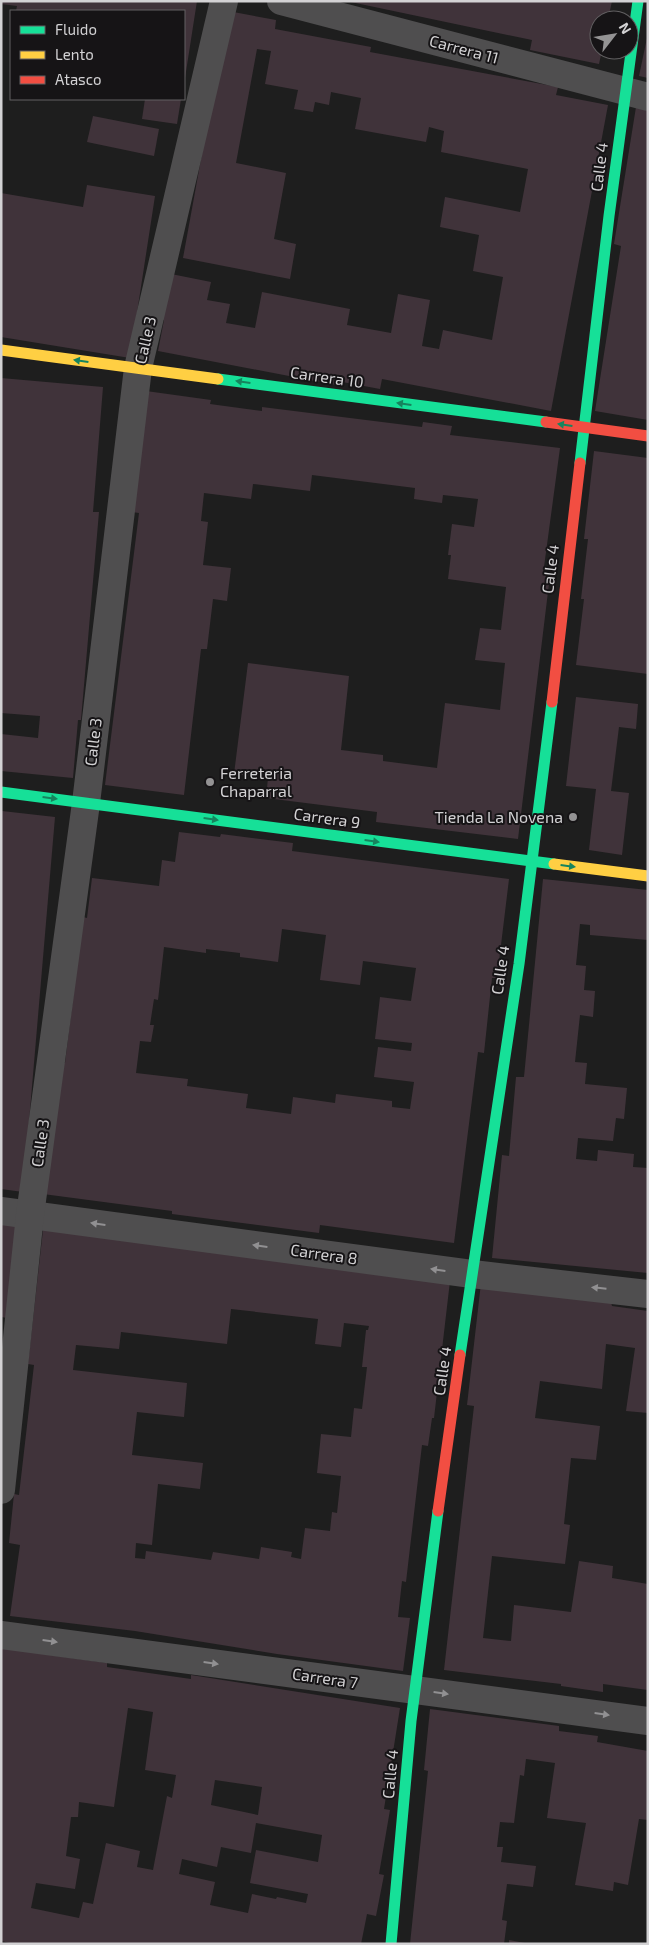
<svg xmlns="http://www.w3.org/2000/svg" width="649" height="1945" viewBox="0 0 649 1945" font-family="'Exo 2',sans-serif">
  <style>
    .building { fill: #40333a; fill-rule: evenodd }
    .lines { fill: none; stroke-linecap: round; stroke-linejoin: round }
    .street { stroke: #4f4e4f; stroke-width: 28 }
    .fast { stroke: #16e098; stroke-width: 11 }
    .slow { stroke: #ffcf43; stroke-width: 11 }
    .jam { stroke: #f24e42; stroke-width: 11 }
    .oneway { fill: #16845e }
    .oneway2 { fill: #919092 }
    .poi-dot { fill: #949394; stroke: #161416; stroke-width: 2 }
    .labels { text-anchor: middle; stroke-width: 4; stroke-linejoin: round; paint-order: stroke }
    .street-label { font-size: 16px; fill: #d3d2d4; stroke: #161416 }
    .poi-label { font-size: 16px; fill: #d3d2d4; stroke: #161416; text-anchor: start }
  </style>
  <rect width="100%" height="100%" fill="#1e1e1e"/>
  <g class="building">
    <path d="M1,1H197L185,78L184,11H16L17,6L1,4Z"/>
    <path d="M346,1H612L608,20H599V50H602L599,64L530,50L532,40Z"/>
    <path d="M228,11L276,20L275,29L371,47L370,52L558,87L556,95L608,105L551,411L382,379L380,389L337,381L336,385L158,351L164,320L157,319L166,273L211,282L207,300L230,304L226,323L255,328L262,292L350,309L347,325L391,333L398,294L430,300L422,346L439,349L443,330L492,340L503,277L473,271L479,235L440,227L445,197L520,212L528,169L441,152L444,131L429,127L426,142L355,129L361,98L331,92L329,105L315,102L313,112L294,109L298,90L265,84L271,51L257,49L236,163L286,173L274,239L296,244L290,279L183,258Z"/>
    <path d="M647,38H648V78L639,76Z"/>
    <path d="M145,99H181L177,124L142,119Z"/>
    <path d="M636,107L648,109V420L595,411L621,246L614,244Z"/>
    <path d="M93,116L159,129L154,156L87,142Z"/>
    <path d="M87,185L155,196L130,358L1,337V193L83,207Z"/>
    <path d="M1,378L103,387L93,512H99L81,720H78L73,778L1,771V734L38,738L40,716L1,713Z"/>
    <path d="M146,391L211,400L210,404L262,411V407L422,427L423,422L452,426L450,435L560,448L544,567H551L518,839L376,822L377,812L266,798L268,778L234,774L248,663L349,676L341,750L383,755V761L437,768L445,703L500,710L505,663L475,660L480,628L501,630L506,587L448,579L451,555H448L452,524L474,527L478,499L443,495L442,503L414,499L415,488L312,475L310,491L253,484L251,499L204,493L201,521L208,522L203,565L231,568L227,601L213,599L207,649H201L184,795L105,785L139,513L132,512Z"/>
    <path d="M594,451L648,458V674L576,665L584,599H581L588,539H584Z"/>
    <path d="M576,697L638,704L636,729L619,727L611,791L629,793L622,855L589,850L596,789L566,786Z"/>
    <path d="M2,811L55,817L23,1192L1,1189Z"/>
    <path d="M179,832L220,837L221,834L293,843L292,851L509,879L497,978H492L484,1053L478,1052L454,1243L320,1225L319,1233L172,1214V1211L43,1194L60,1063H65L83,917L87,918L92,878L159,886L162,860L175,862ZM282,929L326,935L320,980L360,985L363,961L416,968L411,1001L380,997L375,1039L412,1043L411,1051L378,1047L374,1077L414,1082L410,1109L392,1107V1101L336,1094L335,1103L293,1097L291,1114L246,1108L248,1094L187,1086L188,1079L136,1073L140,1041L151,1042L154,1025H150L154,999L158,1000L164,947L206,953V949L240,953V957L278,962Z"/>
    <path d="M543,879L648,890V940L590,935V925L580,924L576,965L586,966L584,990L595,991L593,1017L580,1015L575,1062L587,1063L585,1084L627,1088L624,1119L616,1118L613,1141L578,1138L576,1159L597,1161L598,1150L634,1154L633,1167L648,1168V1273L492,1258L502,1155L509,1156L516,1077H524Z"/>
    <path d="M1,1224L20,1226L8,1318L1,1317Z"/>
    <path d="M43,1230L450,1281L434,1418H432L428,1446L422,1445L406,1582L402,1581L398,1617L410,1618L403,1671L277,1654L135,1631L10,1616L20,1545L9,1543L14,1494L19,1495L34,1365L28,1364ZM231,1309L318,1319L315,1344L341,1347L344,1323L369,1326L368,1330H366L362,1367H367L362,1409L354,1408L351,1437L321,1434L317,1473L341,1476L337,1513L332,1512L330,1531L305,1528L301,1559L291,1557L292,1552L261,1547L259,1559L213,1552L211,1560L146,1551L145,1559L135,1558L136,1543L152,1545L158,1484L200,1489L203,1463L132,1455L137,1412L184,1417L187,1383L73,1370L76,1345L119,1349L121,1332L227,1344Z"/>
    <path d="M481,1283L611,1302L612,1306L648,1311V1413L626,1411L635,1348L606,1344L602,1389L540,1381L535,1418L600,1426L596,1460L571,1458L564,1524L570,1525L565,1564L492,1556L483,1638L511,1641L514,1605L571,1612L579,1561L613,1566L612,1578L648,1584V1690L603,1684V1692L561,1686V1684L444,1670L474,1406L467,1405Z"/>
    <path d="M1,1648L107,1663V1667L191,1679V1675L400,1708L384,1809L390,1810L379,1874L384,1875L376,1916L367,1914L361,1944H14L1,1941ZM128,1708L153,1712L145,1770L176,1775L172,1798L167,1796L153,1870L137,1867L140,1851L106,1843L93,1904L83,1902L79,1918L31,1908L36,1883L75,1889L80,1859L66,1856L71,1817H78L79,1802L114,1807ZM215,1780L262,1787L258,1815L211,1805ZM256,1823L322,1835L318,1862L256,1850L250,1883L308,1894L306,1903L277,1897L276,1899L252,1894L248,1913L210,1905L215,1882L179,1874L182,1859L217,1867L221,1847L251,1853Z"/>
    <path d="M430,1709L559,1726V1731L598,1736L597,1742L648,1751V1820L639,1819L628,1885L614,1882L613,1891L575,1885L586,1823L547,1818L555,1763L526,1759L524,1776L520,1775L514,1823L500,1822L497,1847H503L501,1862L536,1866L533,1887L507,1884L502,1920L507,1921L504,1944H410L428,1771L424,1770Z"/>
    <path d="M509,1940L525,1943V1944H509Z"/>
  </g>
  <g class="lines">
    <g class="street">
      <path d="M281,1L648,97"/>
      <path d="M1,1211L472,1274L648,1294"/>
      <path d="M1,1490L30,1215L86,803L138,368L224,1"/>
      <path d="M1,1635L648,1721"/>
    </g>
    <g class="fast">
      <path d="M218,379L546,422"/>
      <path d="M580,463L609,216L638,1"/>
      <path d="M1,792L554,864"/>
      <path d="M460,1355L519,964L552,702"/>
      <path d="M391,1944L411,1721L438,1511"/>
    </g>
    <g class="slow">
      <path d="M1,350L218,379"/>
      <path d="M554,864L648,876"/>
    </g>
    <g class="jam">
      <path d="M546,422L648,436"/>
      <path d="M552,702L580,463"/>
      <path d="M438,1511L460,1355"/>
    </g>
  </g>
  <defs><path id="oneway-solid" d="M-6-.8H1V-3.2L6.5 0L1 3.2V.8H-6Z" transform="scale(1.25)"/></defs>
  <g class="oneway">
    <use href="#oneway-solid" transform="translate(81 361) rotate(-172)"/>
    <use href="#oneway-solid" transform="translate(243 382) rotate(-172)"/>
    <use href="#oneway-solid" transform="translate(404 404) rotate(-172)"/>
    <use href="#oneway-solid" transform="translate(565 425) rotate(-172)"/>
    <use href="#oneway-solid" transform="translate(50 798) rotate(7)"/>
    <use href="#oneway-solid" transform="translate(211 819) rotate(8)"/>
    <use href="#oneway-solid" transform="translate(372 841) rotate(8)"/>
    <use href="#oneway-solid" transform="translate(568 866) rotate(7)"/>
  </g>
  <g class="oneway2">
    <use href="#oneway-solid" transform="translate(98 1224) rotate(-172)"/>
    <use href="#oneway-solid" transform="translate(260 1246) rotate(-172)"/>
    <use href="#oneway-solid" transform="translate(438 1270) rotate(-172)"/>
    <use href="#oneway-solid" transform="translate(599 1288) rotate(-174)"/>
    <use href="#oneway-solid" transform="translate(50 1641) rotate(8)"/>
    <use href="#oneway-solid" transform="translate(211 1663) rotate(8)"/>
    <use href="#oneway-solid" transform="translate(441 1693) rotate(8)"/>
    <use href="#oneway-solid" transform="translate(602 1714) rotate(8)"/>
  </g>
  <g class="poi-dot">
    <circle cx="210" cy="782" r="5"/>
    <circle cx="573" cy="817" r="5"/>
  </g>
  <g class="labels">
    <g class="street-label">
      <text transform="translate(464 49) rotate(15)" y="6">Carrera 11</text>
      <text transform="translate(599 167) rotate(-83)" y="6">Calle 4</text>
      <text transform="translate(145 340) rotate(-77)" y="6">Calle 3</text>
      <text transform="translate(327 377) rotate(8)" y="6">Carrera 10</text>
      <text transform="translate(550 569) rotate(-83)" y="6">Calle 4</text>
      <text transform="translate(93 742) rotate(-83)" y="6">Calle 3</text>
      <text transform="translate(327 818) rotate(8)" y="6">Carrera 9</text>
      <text transform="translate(500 970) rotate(-82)" y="6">Calle 4</text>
      <text transform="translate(40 1143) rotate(-82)" y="6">Calle 3</text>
      <text transform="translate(324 1254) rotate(8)" y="6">Carrera 8</text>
      <text transform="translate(442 1371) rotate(-82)" y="6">Calle 4</text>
      <text transform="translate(325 1678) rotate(8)" y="6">Carrera 7</text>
      <text transform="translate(390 1774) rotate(-85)" y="6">Calle 4</text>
    </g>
    <g class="poi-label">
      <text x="220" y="779">Ferreteria<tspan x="220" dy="18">Chaparral</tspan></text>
      <text x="563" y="823" text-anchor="end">Tienda La Novena</text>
    </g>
  </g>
  <rect width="649" height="1945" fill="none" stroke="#d3d2d4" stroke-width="5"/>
  <rect x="10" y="10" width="175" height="90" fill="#161416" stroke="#626062"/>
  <rect x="20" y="26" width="25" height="8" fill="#16e098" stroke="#626062"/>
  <text x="55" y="35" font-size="15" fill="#d3d2d4">Fluido</text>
  <rect x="20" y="51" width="25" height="8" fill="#ffcf43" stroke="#626062"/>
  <text x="55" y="60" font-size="15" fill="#d3d2d4">Lento</text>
  <rect x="20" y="76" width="25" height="8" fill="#f24e42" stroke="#626062"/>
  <text x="55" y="85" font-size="15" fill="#d3d2d4">Atasco</text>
  <g transform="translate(614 35) rotate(59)"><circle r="24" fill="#161416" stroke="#626062"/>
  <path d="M0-4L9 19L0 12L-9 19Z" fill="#949394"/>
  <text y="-8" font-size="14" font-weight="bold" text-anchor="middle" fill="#d3d2d4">N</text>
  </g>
</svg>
